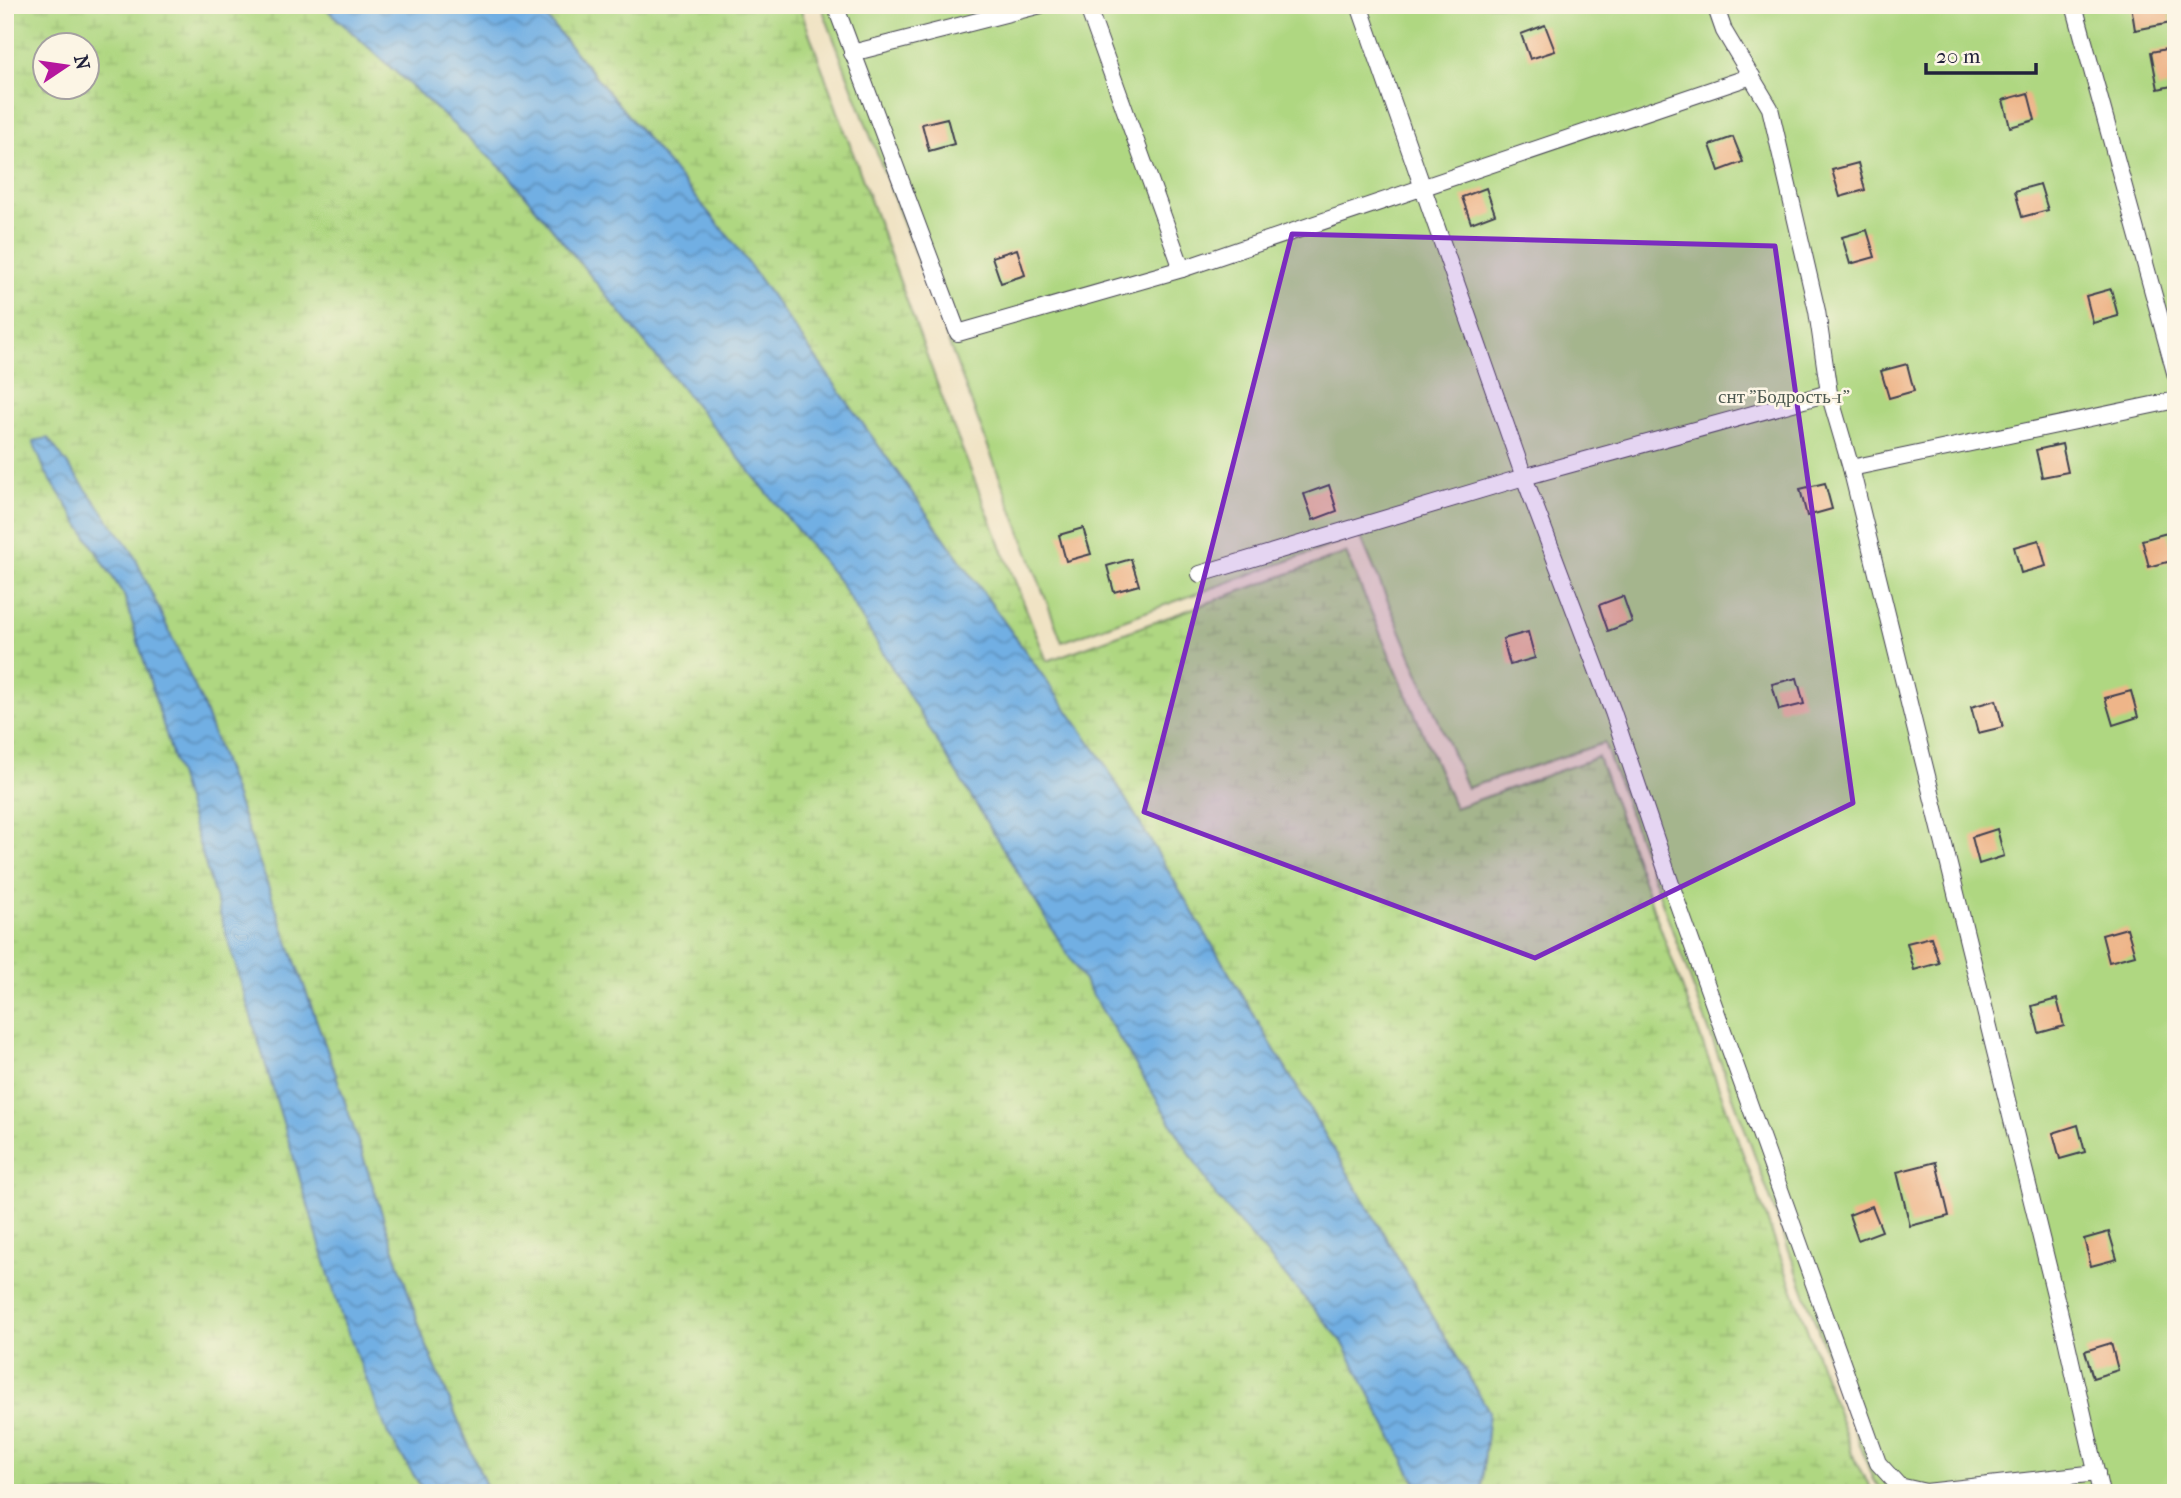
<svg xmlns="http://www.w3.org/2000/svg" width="2181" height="1498" viewBox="0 0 2181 1498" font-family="'IM FELL French Canon',serif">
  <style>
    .wetland { fill: url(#wetland-marsh); stroke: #687c5e; stroke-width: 2; fill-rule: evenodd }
    .green { fill: #afd781; stroke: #687c5e; stroke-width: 2 }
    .water { fill: url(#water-waves); stroke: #4a688f; stroke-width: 2 }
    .building { fill: #eeb589 }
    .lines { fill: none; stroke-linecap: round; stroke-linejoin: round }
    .service-casing { stroke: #413f50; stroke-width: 18 }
    .service { stroke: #fff; stroke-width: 16 }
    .marked { fill: #7b2cbf; fill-opacity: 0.2; stroke: #7b2cbf; stroke-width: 5; stroke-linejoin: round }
    .labels { text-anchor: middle; stroke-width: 5; stroke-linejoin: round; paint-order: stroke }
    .park-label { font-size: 19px; fill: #4c5850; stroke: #fcf5e5 }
  </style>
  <defs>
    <pattern id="wetland-marsh" width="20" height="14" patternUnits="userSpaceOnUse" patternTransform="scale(1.75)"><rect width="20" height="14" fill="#afd781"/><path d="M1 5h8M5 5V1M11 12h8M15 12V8" fill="none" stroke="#96b870"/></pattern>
    <pattern id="water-waves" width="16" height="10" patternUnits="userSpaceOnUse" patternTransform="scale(1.75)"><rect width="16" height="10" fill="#71afe3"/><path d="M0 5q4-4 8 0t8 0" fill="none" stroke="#5c8eb9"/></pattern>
  </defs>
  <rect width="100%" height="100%" fill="#fcf5e5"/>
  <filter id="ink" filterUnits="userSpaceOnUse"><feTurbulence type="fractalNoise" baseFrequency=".0143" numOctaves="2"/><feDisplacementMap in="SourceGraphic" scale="14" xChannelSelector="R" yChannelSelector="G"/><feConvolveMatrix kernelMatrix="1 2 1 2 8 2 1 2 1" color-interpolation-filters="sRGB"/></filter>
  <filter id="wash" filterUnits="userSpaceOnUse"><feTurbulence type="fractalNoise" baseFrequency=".00686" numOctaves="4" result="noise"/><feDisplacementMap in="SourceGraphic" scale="28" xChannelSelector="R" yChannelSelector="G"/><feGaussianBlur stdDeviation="1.57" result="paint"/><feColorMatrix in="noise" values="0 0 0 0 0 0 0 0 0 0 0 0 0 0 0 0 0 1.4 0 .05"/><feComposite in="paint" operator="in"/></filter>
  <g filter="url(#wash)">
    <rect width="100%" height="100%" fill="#f0e3c4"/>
    <g class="wetland">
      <path d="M5,5H322L507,173L839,581L1216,1196L1342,1341L1421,1493H489L424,1340L335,1072L201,700L45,471L124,595L254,1022L388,1434L425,1493H5ZM46,46H88V88H46Z"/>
      <path d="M536,5H799L950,419L1047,661L1346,553L1455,808L1598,757L1856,1463L1874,1493H1481L1489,1411L1100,756L733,242Z"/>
    </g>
    <path class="green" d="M821,5H2176V1493H1885L1873,1480L1604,743L1467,788L1360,535L1062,642Z"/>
    <g class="water">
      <path d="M322,5H536L733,242L1100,756L1489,1411L1481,1493H1421L1342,1341L1216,1196L839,581L507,173Z"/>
      <path d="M48,438L132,551L201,700L335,1072L424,1340L489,1493H425L388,1434L341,1315L124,595L45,471L33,441Z"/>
    </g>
    <g id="blocks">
      <g class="building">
        <path d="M2131,5H2168L2171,23L2135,30Z"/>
        <path d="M1545,25L1555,51L1530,59L1521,34Z"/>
        <path d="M2176,47V85L2158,89L2151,52Z"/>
        <path d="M2028,93L2035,120L2010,127L2003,100Z"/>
        <path d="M947,118L954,144L929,151L922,124Z"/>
        <path d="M1733,137L1743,162L1719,171L1710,145Z"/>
        <path d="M1858,163L1865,190L1840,197L1832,170Z"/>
        <path d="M2040,184L2048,210L2022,217L2015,191Z"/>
        <path d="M1486,188L1495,214L1471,223L1462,197Z"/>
        <path d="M1867,230L1875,257L1850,264L1842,237Z"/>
        <path d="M1017,249L1025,275L1001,283L992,257Z"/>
        <path d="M2111,289L2118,316L2093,323L2086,296Z"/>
        <path d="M1907,364L1914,391L1889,398L1881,371Z"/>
        <path d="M2062,444L2068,472L2042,477L2036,450Z"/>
        <path d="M1825,483L1832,509L1807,516L1800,489Z"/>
        <path d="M1329,485L1337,511L1313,520L1304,494Z"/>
        <path d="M1083,528L1091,554L1066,561L1059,535Z"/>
        <path d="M2167,533L2175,560L2149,567L2142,540Z"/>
        <path d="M2039,540L2046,566L2021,573L2014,547Z"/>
        <path d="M1131,559L1139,585L1114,592L1107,566Z"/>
        <path d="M1623,596L1632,622L1608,631L1599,605Z"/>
        <path d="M1528,632L1535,658L1510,665L1503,639Z"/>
        <path d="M1797,678L1804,704L1779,710L1772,684Z"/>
        <path d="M2131,691L2138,717L2113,725L2105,698Z"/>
        <path d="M1996,700L2003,727L1978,733L1971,707Z"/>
        <path d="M1997,829L2004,856L1979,864L1972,837Z"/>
        <path d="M2127,928L2135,955L2109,962L2102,935Z"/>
        <path d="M1931,937L1939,963L1914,970L1907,943Z"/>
        <path d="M2057,999L2064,1026L2039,1033L2032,1006Z"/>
        <path d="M2078,1125L2085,1152L2060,1159L2053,1133Z"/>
        <path d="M1936,1162L1949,1216L1910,1226L1897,1172Z"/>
        <path d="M1872,1206L1882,1231L1858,1240L1849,1215Z"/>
        <path d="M2109,1232L2117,1259L2091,1266L2084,1239Z"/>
        <path d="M2111,1343L2118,1370L2093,1378L2085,1351Z"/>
      </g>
    </g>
  </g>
  <g filter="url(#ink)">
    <use href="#blocks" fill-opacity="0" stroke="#413f50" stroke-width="2"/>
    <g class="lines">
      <defs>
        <g id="service">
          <path d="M835,5L958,333L1182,269L1752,76"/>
          <path d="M1087,5L1182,269"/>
          <path d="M1359,5L1524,477L1613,712L1677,902L1878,1463L1899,1486L1926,1492L2097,1473"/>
          <path d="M1715,5L1724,31L1770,108L1817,311L1829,393L1851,468L2066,1339L2101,1493"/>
          <path d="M2074,5L2176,376"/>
          <path d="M852,53L1041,5"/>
          <path d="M1851,468L2176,400"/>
          <path d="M1200,574L1524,477L1829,393"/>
        </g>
      </defs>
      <use href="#service" class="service-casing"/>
      <use href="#service" class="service"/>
    </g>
  </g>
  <path class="marked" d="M1292,234L1775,246L1853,803L1535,958L1144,812Z"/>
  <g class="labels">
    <g class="park-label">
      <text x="1784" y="403">снт "Бодрость-1"</text>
    </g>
  </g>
  <rect width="2181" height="1498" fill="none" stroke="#fcf5e5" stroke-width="28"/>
  <g transform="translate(66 66) rotate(77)"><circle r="33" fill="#fcf5e5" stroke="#a5a1a1" stroke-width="2"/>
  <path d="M0-5L12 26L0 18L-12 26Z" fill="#b5179e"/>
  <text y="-10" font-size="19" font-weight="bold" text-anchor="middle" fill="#22223b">N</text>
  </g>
  <path d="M1926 63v10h110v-10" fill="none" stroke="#22223b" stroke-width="3.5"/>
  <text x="1936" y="63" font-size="21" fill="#22223b" stroke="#fcf5e5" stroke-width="5" paint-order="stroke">20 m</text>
</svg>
